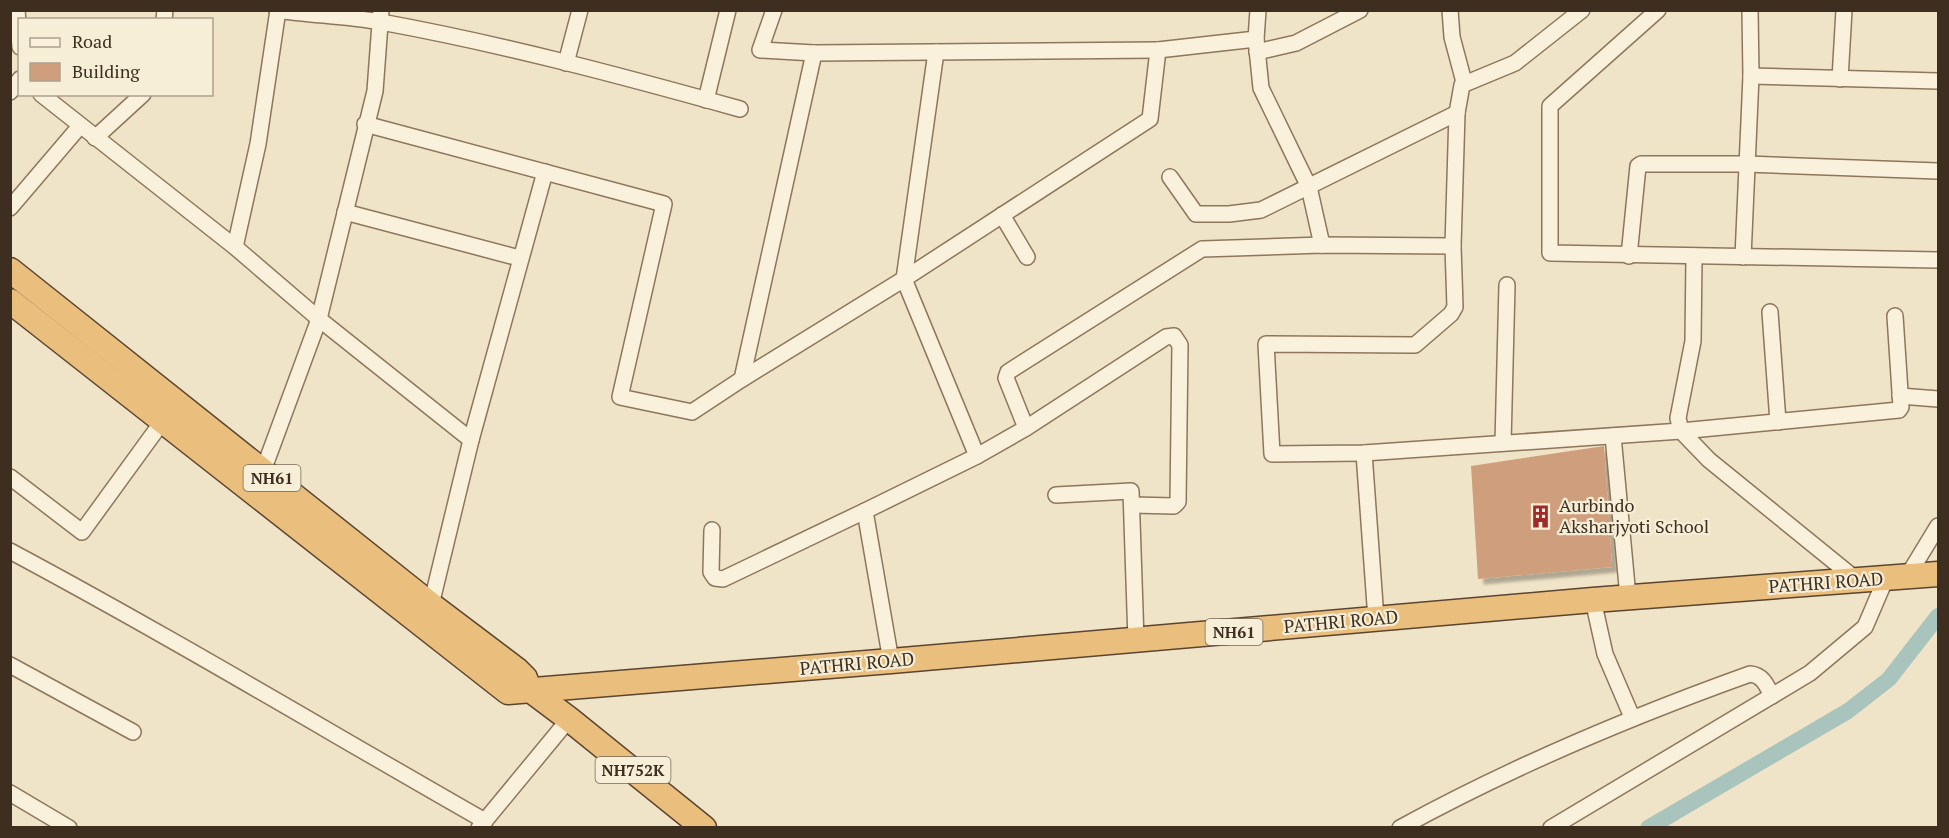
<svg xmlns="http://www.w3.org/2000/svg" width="1949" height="838" viewBox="0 0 1949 838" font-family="'PT Serif',serif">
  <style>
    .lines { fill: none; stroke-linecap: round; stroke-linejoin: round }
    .canal { stroke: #a9c4bc; stroke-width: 16 }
    .building { fill: #cf9f7d; filter: url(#shadow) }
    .minor-casing { stroke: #8d765c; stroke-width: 18 }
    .trunk-casing { stroke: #5b4430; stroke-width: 27 }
    .minor { stroke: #faf1dc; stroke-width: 15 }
    .trunk { stroke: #eabe7c; stroke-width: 24 }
    .labels { text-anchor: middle; stroke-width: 4.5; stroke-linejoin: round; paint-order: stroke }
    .shield { fill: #f7eed8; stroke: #756857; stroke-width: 1.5 }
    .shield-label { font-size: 16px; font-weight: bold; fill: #3d2e20 }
    .poi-label { font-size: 18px; fill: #3d2e20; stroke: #f7eed8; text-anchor: start }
    .street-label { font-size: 18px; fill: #3d2e20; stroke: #f7eed8 }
  </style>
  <defs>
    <filter id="shadow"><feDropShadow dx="5.5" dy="5.5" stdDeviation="1.5" flood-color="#0004"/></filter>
  </defs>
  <rect width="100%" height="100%" fill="#f0e4c8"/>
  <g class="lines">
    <path class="canal" d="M1648,828L1848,711L1889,679L1938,616"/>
  </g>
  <path class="building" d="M1604,446L1612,567L1478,579L1471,466Z"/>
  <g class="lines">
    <defs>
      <g id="minor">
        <path d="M17,10L20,47"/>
        <path d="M277,10C311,15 347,16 381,22C502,44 622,76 740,109"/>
        <path d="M1450,10L1452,37L1464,82"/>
        <path d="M1582,10L1515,63L1462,85L1457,113L1453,246L1455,307L1451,314L1415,345L1266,344L1272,454L1364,453L1681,431L1899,410L1901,407L1895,316"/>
        <path d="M1658,10L1550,106V253L1938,260"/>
        <path d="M164,20L165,10"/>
        <path d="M1256,39L1261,88L1309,187L1322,245"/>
        <path d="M1257,52L1296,43L1360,10"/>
        <path d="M814,53L1158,50"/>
        <path d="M566,63L580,10"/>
        <path d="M1751,76L1938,81"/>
        <path d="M1840,79L1844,10"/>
        <path d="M10,92L20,79"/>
        <path d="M41,94L235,247L319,319L471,440L431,605"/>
        <path d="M706,100L728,10"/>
        <path d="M365,124L664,204L620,397L692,412L742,379L814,53L760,50L774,10"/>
        <path d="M95,138L143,94"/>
        <path d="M1170,177L1196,214H1229L1261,210L1457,113"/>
        <path d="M10,208L80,126"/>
        <path d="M345,212L519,258"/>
        <path d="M1002,215L1027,257"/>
        <path d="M235,247L258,144L278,10"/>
        <path d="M1629,256L1638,166L1641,164H1747L1938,171"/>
        <path d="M1694,256L1693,341L1678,418L1681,431L1709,460L1858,581"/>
        <path d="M1743,257L1751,76L1750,10"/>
        <path d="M904,279L1150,119L1158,50L1256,39L1258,10"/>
        <path d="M904,279L936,52"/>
        <path d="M1770,312L1778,422"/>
        <path d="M742,379L904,279L977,456L865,511L891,661"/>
        <path d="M1900,396L1938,399"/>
        <path d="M1026,428L1006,378L1008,372L1202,249L1322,245L1453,246"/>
        <path d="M1613,436L1628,597"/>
        <path d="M471,440L545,172"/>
        <path d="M1503,443L1507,285"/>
        <path d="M1364,453L1376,619"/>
        <path d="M977,456L1026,428L1166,337L1174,336L1180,345L1178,502L1174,506L1132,505"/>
        <path d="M263,471L319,319L375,91L381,10"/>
        <path d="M10,477L82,532L162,422"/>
        <path d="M1056,495L1131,491L1136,640"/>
        <path d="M712,530L711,572L715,578L723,579L865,511"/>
        <path d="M10,551C171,637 327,731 485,821"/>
        <path d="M1907,577L1938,526"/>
        <path d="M1593,600L1605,654L1632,717"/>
        <path d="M10,665L133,732"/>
        <path d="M10,793L69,828"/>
        <path d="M479,828L569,719"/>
        <path d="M1400,828C1513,766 1630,717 1750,674C1763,675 1767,686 1772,696"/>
        <path d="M1551,828L1810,673L1865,627L1886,578"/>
      </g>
      <g id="trunk">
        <path d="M10,270L431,605L517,670L525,678L529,689L569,719L704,828"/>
        <path d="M10,301L508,692L891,661L1593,600L1938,574"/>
      </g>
    </defs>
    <use href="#minor" class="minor-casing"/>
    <use href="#trunk" class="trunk-casing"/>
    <use href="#minor" class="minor"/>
    <use href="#trunk" class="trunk"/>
  </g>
  <defs>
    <symbol id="building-bare" viewBox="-9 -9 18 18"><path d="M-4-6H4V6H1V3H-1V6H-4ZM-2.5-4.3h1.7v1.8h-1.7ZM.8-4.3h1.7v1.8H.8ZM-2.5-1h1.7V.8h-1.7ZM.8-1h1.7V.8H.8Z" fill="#9e2a2b" stroke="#f7eed8" stroke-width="2.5" paint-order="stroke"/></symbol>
  </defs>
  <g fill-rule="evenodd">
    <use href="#building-bare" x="1524" y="500" width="33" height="33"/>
  </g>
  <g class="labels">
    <g class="shield">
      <rect x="243.5" y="465" width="57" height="26" rx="4.5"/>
      <rect x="1205.5" y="619" width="57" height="26" rx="4.5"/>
      <rect x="595.5" y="757" width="75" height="26" rx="4.5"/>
    </g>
    <g class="shield-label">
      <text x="272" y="484">NH61</text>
      <text x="1234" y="638">NH61</text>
      <text x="633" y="776">NH752K</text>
    </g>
    <g class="poi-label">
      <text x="1559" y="512">Aurbindo<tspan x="1559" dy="21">Aksharjyoti School</tspan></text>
    </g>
    <g class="street-label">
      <text transform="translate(1826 583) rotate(-4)" y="6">PATHRI ROAD</text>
      <text transform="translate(1341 622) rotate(-5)" y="6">PATHRI ROAD</text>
      <text transform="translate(857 664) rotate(-5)" y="6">PATHRI ROAD</text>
    </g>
  </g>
  <rect width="1949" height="838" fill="none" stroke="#3d2e20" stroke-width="24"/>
  <rect x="18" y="18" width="195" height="78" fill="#f7eed8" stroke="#ada18e" stroke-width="1.5"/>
  <rect x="30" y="38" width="30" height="9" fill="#faf1dc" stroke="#ada18e" stroke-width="1.5"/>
  <text x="72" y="48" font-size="18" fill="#3d2e20">Road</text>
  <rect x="30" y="63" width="30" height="18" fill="#cf9f7d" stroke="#ada18e" stroke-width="1.5"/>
  <text x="72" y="78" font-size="18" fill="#3d2e20">Building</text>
</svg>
